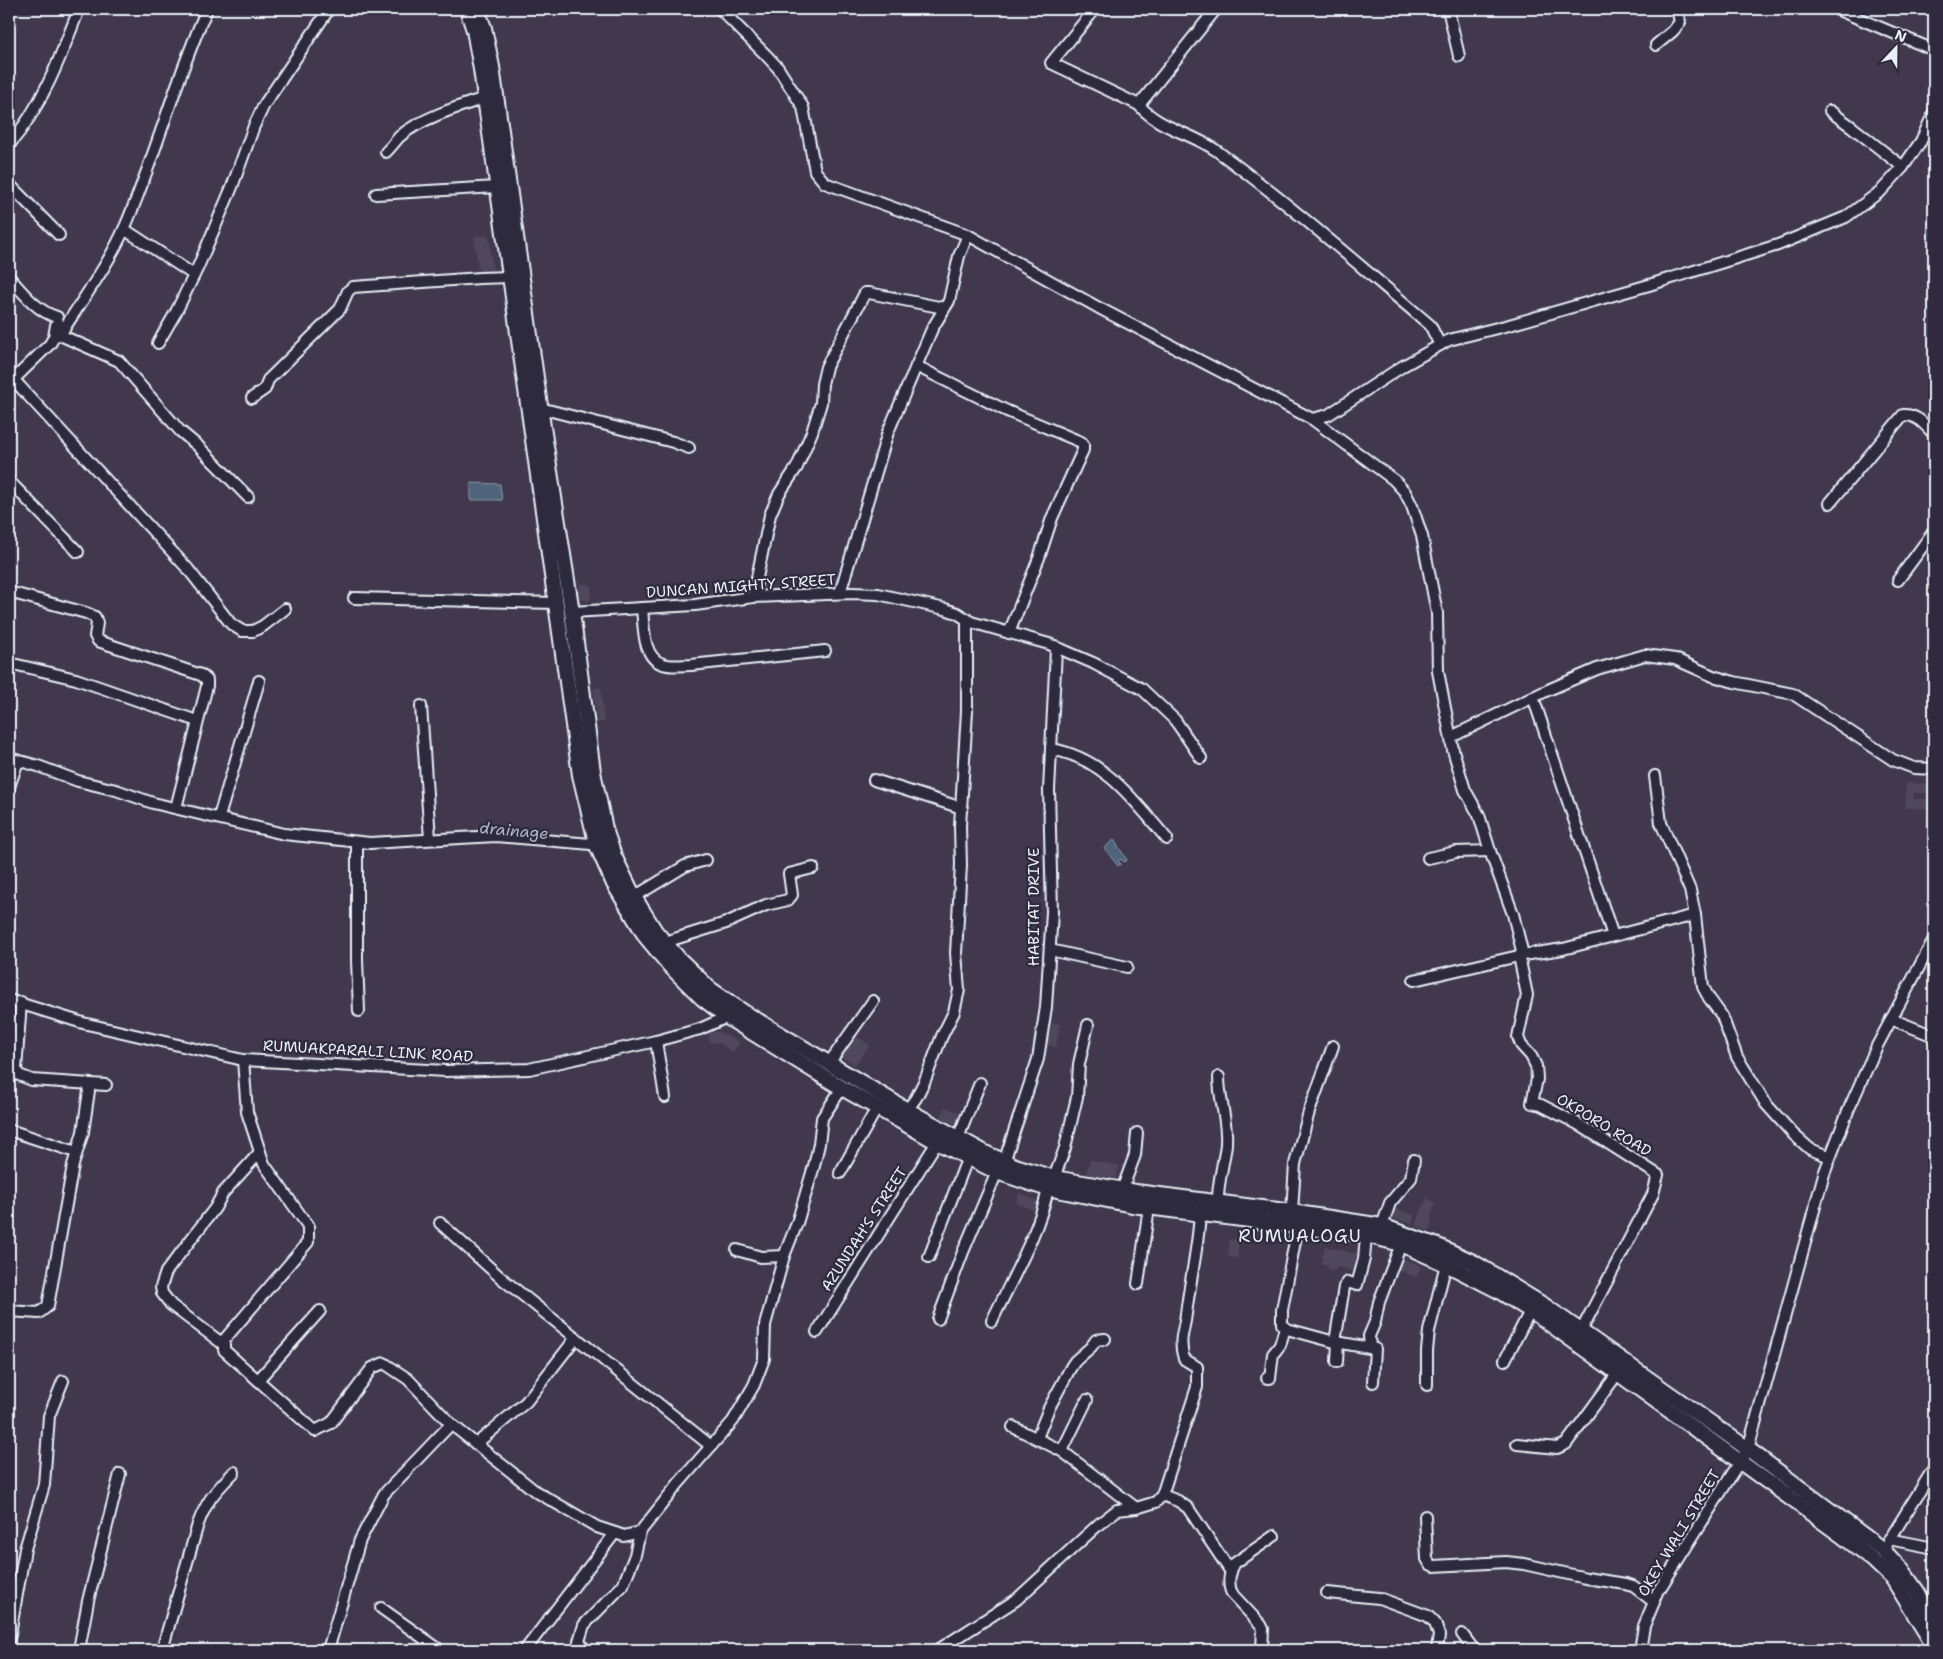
<svg xmlns="http://www.w3.org/2000/svg" width="1943" height="1659" viewBox="0 0 1943 1659" font-family="'Shantell Sans',sans-serif">
  <style>
    .built { fill: #50465d }
    .water { fill: #4f647a; stroke: #8c9cac }
    .lines { fill: none; stroke-linecap: round; stroke-linejoin: round }
    .street-casing { stroke: #e8f1f8; stroke-width: 14 }
    .secondary-casing { stroke: #e8f1f8; stroke-width: 18 }
    .street { stroke: #2f2a3d; stroke-width: 10 }
    .secondary { stroke: #2f2a3d; stroke-width: 14 }
    .labels { text-anchor: middle; stroke-width: 4.5; stroke-linejoin: round; paint-order: stroke }
    .street-label { font-size: 15px; fill: #e8f1f8; stroke: #2f2a3d }
    .water-label { font-size: 16px; font-style: italic; fill: #abb9c6; stroke: #2f2a3d }
    .quarter-label { font-size: 18px; letter-spacing: 1px; fill: #e8f1f8; stroke: #2f2a3d }
  </style>
  <rect width="100%" height="100%" fill="#41384e"/>
  <filter id="ink" filterUnits="userSpaceOnUse"><feTurbulence type="fractalNoise" baseFrequency=".02" numOctaves="2"/><feDisplacementMap in="SourceGraphic" scale="10" xChannelSelector="R" yChannelSelector="G"/><feConvolveMatrix kernelMatrix="1 2 1 2 8 2 1 2 1" color-interpolation-filters="sRGB"/></filter>
  <g filter="url(#ink)">
    <g class="built">
      <path d="M474,236H489L493,273L479,274Z"/>
      <path d="M580,583L592,585L590,601L578,599Z"/>
      <path d="M593,688H601L604,722H597Z"/>
      <path d="M1933,782H1934V794L1913,793L1914,799H1934V809L1905,808L1906,783L1930,784L1932,788Z"/>
      <path d="M1052,1023L1060,1024L1056,1047L1046,1045Z"/>
      <path d="M709,1032H720L740,1042L733,1052L719,1043L709,1042Z"/>
      <path d="M855,1035L870,1045L855,1065L841,1057Z"/>
      <path d="M945,1107L965,1115L960,1127L940,1118Z"/>
      <path d="M1090,1160L1120,1166L1115,1178L1086,1175Z"/>
      <path d="M1019,1193L1043,1203L1038,1212L1016,1203Z"/>
      <path d="M1427,1198L1436,1203L1431,1215V1224L1430,1232L1415,1225Z"/>
      <path d="M1390,1207L1414,1215L1412,1224L1388,1217Z"/>
      <path d="M1242,1228H1248L1249,1231L1261,1230L1262,1237L1242,1240Z"/>
      <path d="M1230,1239L1238,1240V1258L1228,1257Z"/>
      <path d="M1325,1246L1362,1255L1357,1272L1336,1267L1335,1271L1327,1269L1328,1265L1321,1263Z"/>
      <path d="M1400,1258L1421,1266L1417,1277L1396,1270Z"/>
    </g>
    <g class="water">
      <path d="M471,483L500,484L502,500H471Z"/>
      <path d="M1114,840L1127,860L1124,862L1121,859L1118,861L1121,864L1118,866L1104,848Z"/>
    </g>
    <g class="lines">
      <defs>
        <g id="street">
          <path d="M720,9L766,55L778,68L803,107L815,171L825,183L968,235L1099,308L1312,419L1394,480L1405,492L1412,506L1422,536L1437,613L1438,671L1453,750L1465,790L1479,815L1490,851L1456,852L1428,858"/>
          <path d="M1095,9L1051,63L1139,105"/>
          <path d="M1216,9L1139,105C1159,129 1193,133 1217,151C1291,205 1360,266 1430,325L1440,345"/>
          <path d="M1448,9L1459,56"/>
          <path d="M1836,9L1934,50"/>
          <path d="M1656,45L1673,31L1680,22L1677,9"/>
          <path d="M1830,111L1852,127L1903,167"/>
          <path d="M9,145C42,107 61,56 79,9"/>
          <path d="M386,152C391,147 395,142 399,137C419,119 460,106 485,98"/>
          <path d="M9,184L59,235"/>
          <path d="M376,194L497,187"/>
          <path d="M124,229L194,275"/>
          <path d="M9,277C22,292 38,312 57,317L60,335L119,361L180,431L198,446L248,497"/>
          <path d="M60,335C82,300 109,264 125,227C156,155 175,80 207,9"/>
          <path d="M158,343L176,312L198,267L232,187L254,126L264,105L329,9"/>
          <path d="M916,366L1007,411L1081,442L1083,444V450L1052,518L1039,558L1009,633"/>
          <path d="M13,379L188,569L231,624L242,631H253L263,626L285,609"/>
          <path d="M10,383L50,344L54,337L56,325"/>
          <path d="M252,398L265,389L268,380L340,309L348,291L353,287L480,278L510,277"/>
          <path d="M540,408L673,442L689,448"/>
          <path d="M1312,419L1328,415L1403,366L1449,340L1509,325L1649,285L1778,245L1846,217L1881,191L1903,167L1921,141L1934,112"/>
          <path d="M9,481L78,552"/>
          <path d="M1830,503L1903,415C1917,414 1925,425 1934,434"/>
          <path d="M1898,580L1934,531"/>
          <path d="M9,592L86,613L95,617L97,623L95,636L98,641L201,675L207,680V686L176,808"/>
          <path d="M840,593L888,432L932,329L949,301L959,256L968,235"/>
          <path d="M753,597L770,515L779,494L797,467L812,432L821,403L822,384L826,367L865,293H869L944,308"/>
          <path d="M354,598L557,603"/>
          <path d="M642,608C644,626 642,658 663,664C672,667 682,665 691,665L825,651"/>
          <path d="M572,612L695,605L753,597L851,593L878,594L945,609L957,613L971,622L1049,644L1093,663L1142,689L1175,720L1201,758"/>
          <path d="M9,663L76,679L197,721"/>
          <path d="M1533,697L1613,936"/>
          <path d="M421,706L430,839"/>
          <path d="M1451,737L1548,690L1597,669L1645,655L1675,659L1713,676L1734,682L1793,694L1893,760L1914,768L1934,769"/>
          <path d="M1051,749C1104,758 1134,800 1167,839"/>
          <path d="M9,758L38,766L78,781L116,790L153,803L284,834L370,843L496,836L603,845"/>
          <path d="M874,780L962,808"/>
          <path d="M9,787L18,761"/>
          <path d="M219,817L259,681"/>
          <path d="M357,842V960L359,1011"/>
          <path d="M1490,851L1513,914L1523,955L1563,949L1695,915L1690,890L1661,823L1655,776"/>
          <path d="M634,897L685,866L706,860"/>
          <path d="M1695,915L1703,987L1709,998L1722,1016L1737,1057L1766,1104L1793,1134L1810,1149L1830,1157"/>
          <path d="M665,942L726,923L766,905L788,900L792,895L789,874L813,868"/>
          <path d="M1050,950L1127,967"/>
          <path d="M1519,956L1527,995L1518,1037L1521,1045L1531,1056L1536,1066L1537,1079L1532,1103L1541,1105L1578,1124L1658,1175L1653,1194L1581,1331"/>
          <path d="M1414,980L1523,955"/>
          <path d="M9,1000L83,1023L243,1060L446,1071L529,1069L656,1041L700,1029L727,1017"/>
          <path d="M21,1002L16,1070L19,1075L32,1080L106,1085"/>
          <path d="M1891,1019L1934,1036"/>
          <path d="M656,1041L665,1097"/>
          <path d="M243,1060L247,1112L264,1164L308,1226V1242L224,1340V1350L315,1431L331,1423L372,1368L384,1363L408,1379L451,1424L535,1491L597,1527L624,1536L640,1532L678,1484L733,1421L754,1385L764,1359L765,1325L784,1256"/>
          <path d="M829,1063L873,1001"/>
          <path d="M907,1110L916,1098L925,1080L942,1036L954,1012L959,990L956,953L961,865L960,826L967,711V619"/>
          <path d="M9,1130L76,1152"/>
          <path d="M958,1138L980,1083"/>
          <path d="M1004,1162L1038,1059L1046,1007L1052,912L1049,790L1056,650L1055,646"/>
          <path d="M840,1173L877,1108"/>
          <path d="M1054,1178L1065,1148L1077,1097L1079,1064L1088,1025"/>
          <path d="M1122,1190L1135,1155L1137,1133"/>
          <path d="M1218,1203C1217,1183 1224,1164 1226,1144C1228,1122 1219,1100 1219,1077"/>
          <path d="M1292,1212L1295,1164L1309,1112L1333,1046"/>
          <path d="M440,1223L500,1277L711,1446"/>
          <path d="M1298,1225L1282,1310V1324L1287,1329L1331,1341L1375,1349L1373,1382"/>
          <path d="M1382,1226L1390,1203L1411,1178L1414,1160"/>
          <path d="M737,1250L761,1257L784,1256L797,1223L814,1166L819,1144L822,1118L842,1088"/>
          <path d="M929,1257L968,1157"/>
          <path d="M1138,1284L1149,1207"/>
          <path d="M9,1311L39,1313L48,1306L73,1165L83,1132L90,1084"/>
          <path d="M938,1319L963,1252L997,1172"/>
          <path d="M992,1321C1012,1278 1038,1235 1048,1189"/>
          <path d="M817,1332L937,1142"/>
          <path d="M1335,1342L1344,1287L1348,1282L1357,1285L1364,1259L1366,1235"/>
          <path d="M223,1344L171,1305L162,1293L161,1287L166,1272L215,1208L223,1193L260,1152"/>
          <path d="M1370,1347L1369,1336L1375,1322L1379,1302L1401,1244"/>
          <path d="M1505,1360L1530,1311"/>
          <path d="M1337,1362L1338,1342"/>
          <path d="M1267,1378H1270L1273,1354L1280,1345L1285,1328"/>
          <path d="M258,1380L320,1311"/>
          <path d="M1427,1385V1351L1429,1331L1446,1264"/>
          <path d="M1013,1427L1062,1451L1136,1508"/>
          <path d="M1037,1438L1049,1408L1071,1367L1075,1361L1091,1347L1096,1340L1105,1339"/>
          <path d="M476,1444L526,1402L575,1339"/>
          <path d="M1517,1444L1557,1448L1566,1444L1618,1373"/>
          <path d="M1062,1451L1087,1400"/>
          <path d="M1162,1495L1178,1501L1188,1508L1231,1572"/>
          <path d="M1425,1516L1427,1559L1430,1564L1434,1566L1506,1562L1524,1564L1586,1578L1626,1584L1633,1586L1654,1602"/>
          <path d="M1889,1539L1934,1548"/>
          <path d="M1883,1550L1934,1468"/>
          <path d="M1327,1593L1379,1598L1428,1616L1435,1623L1439,1635L1437,1650"/>
          <path d="M381,1608L440,1650"/>
          <path d="M1462,1634L1474,1650"/>
          <path d="M9,1639L25,1549L44,1485L49,1416L63,1381"/>
          <path d="M79,1650L88,1601L120,1474"/>
          <path d="M162,1650L198,1524C208,1498 215,1492 234,1472"/>
          <path d="M328,1650L360,1540L384,1494L451,1424"/>
          <path d="M525,1650L615,1533"/>
          <path d="M585,1650L579,1641L584,1625L623,1585L635,1555L640,1532"/>
          <path d="M938,1650L1016,1600L1099,1524L1117,1510L1136,1508L1156,1502L1162,1495L1197,1387V1367L1184,1359C1178,1339 1184,1332 1186,1314C1190,1281 1198,1248 1200,1214"/>
          <path d="M1262,1650L1263,1629L1261,1625L1233,1595C1227,1586 1229,1572 1235,1563L1274,1536"/>
          <path d="M1640,1650L1644,1626L1659,1590L1748,1449L1824,1174L1848,1111L1877,1046L1934,939"/>
        </g>
        <g id="secondary">
          <path d="M467,9L474,30L481,69L580,775L597,846L614,884L646,937L670,966L702,998L727,1017L842,1088L937,1142L997,1172L1042,1187L1132,1205L1366,1235L1401,1244L1446,1264L1499,1291L1539,1316L1841,1535L1873,1560L1893,1579L1934,1646"/>
          <path d="M477,9L484,28L492,67L543,427L572,612L593,772L605,829L614,856L634,897L655,931L679,959L710,989L745,1013L907,1110L987,1154L1015,1166L1054,1178L1136,1192L1278,1210L1382,1226L1438,1246L1473,1262L1545,1306L1748,1449L1883,1550L1902,1570L1918,1593L1934,1623"/>
        </g>
      </defs>
      <use href="#street" class="street-casing"/>
      <use href="#secondary" class="secondary-casing"/>
      <use href="#street" class="street"/>
      <use href="#secondary" class="secondary"/>
    </g>
  </g>
  <g class="labels">
    <g class="street-label">
      <text transform="translate(741 586) rotate(-4)" y="5">DUNCAN MIGHTY STREET</text>
      <text transform="translate(1034 907) rotate(-90)" y="5">HABITAT DRIVE</text>
      <text transform="translate(368 1051) rotate(3)" y="5">RUMUAKPARALI LINK ROAD</text>
      <text transform="translate(1604 1125) rotate(31)" y="5">OKPORO ROAD</text>
      <text transform="translate(864 1229) rotate(-57)" y="5">AZUNDAH'S STREET</text>
      <text transform="translate(1679 1533) rotate(-59)" y="5">OKEY WALI STREET</text>
    </g>
    <g class="water-label">
      <text transform="translate(514 830) rotate(5)" y="6">drainage</text>
    </g>
    <g class="quarter-label">
      <text x="1300" y="1242">RUMUALOGU</text>
    </g>
  </g>
  <rect width="1943" height="1659" fill="none" stroke="#2f2a3d" stroke-width="30"/>
  <rect x="15" y="15" width="1913" height="1629" fill="none" stroke="#e8f1f8" stroke-width="2" filter="url(#ink)"/>
  <g transform="translate(1896 48) rotate(22)" stroke="#2f2a3d" stroke-width="4" paint-order="stroke">
  <path d="M0-4L9 19L0 12L-9 19Z" fill="#e8f1f8"/>
  <text y="-8" font-size="14" font-weight="bold" text-anchor="middle" fill="#e8f1f8">N</text>
  </g>
</svg>
